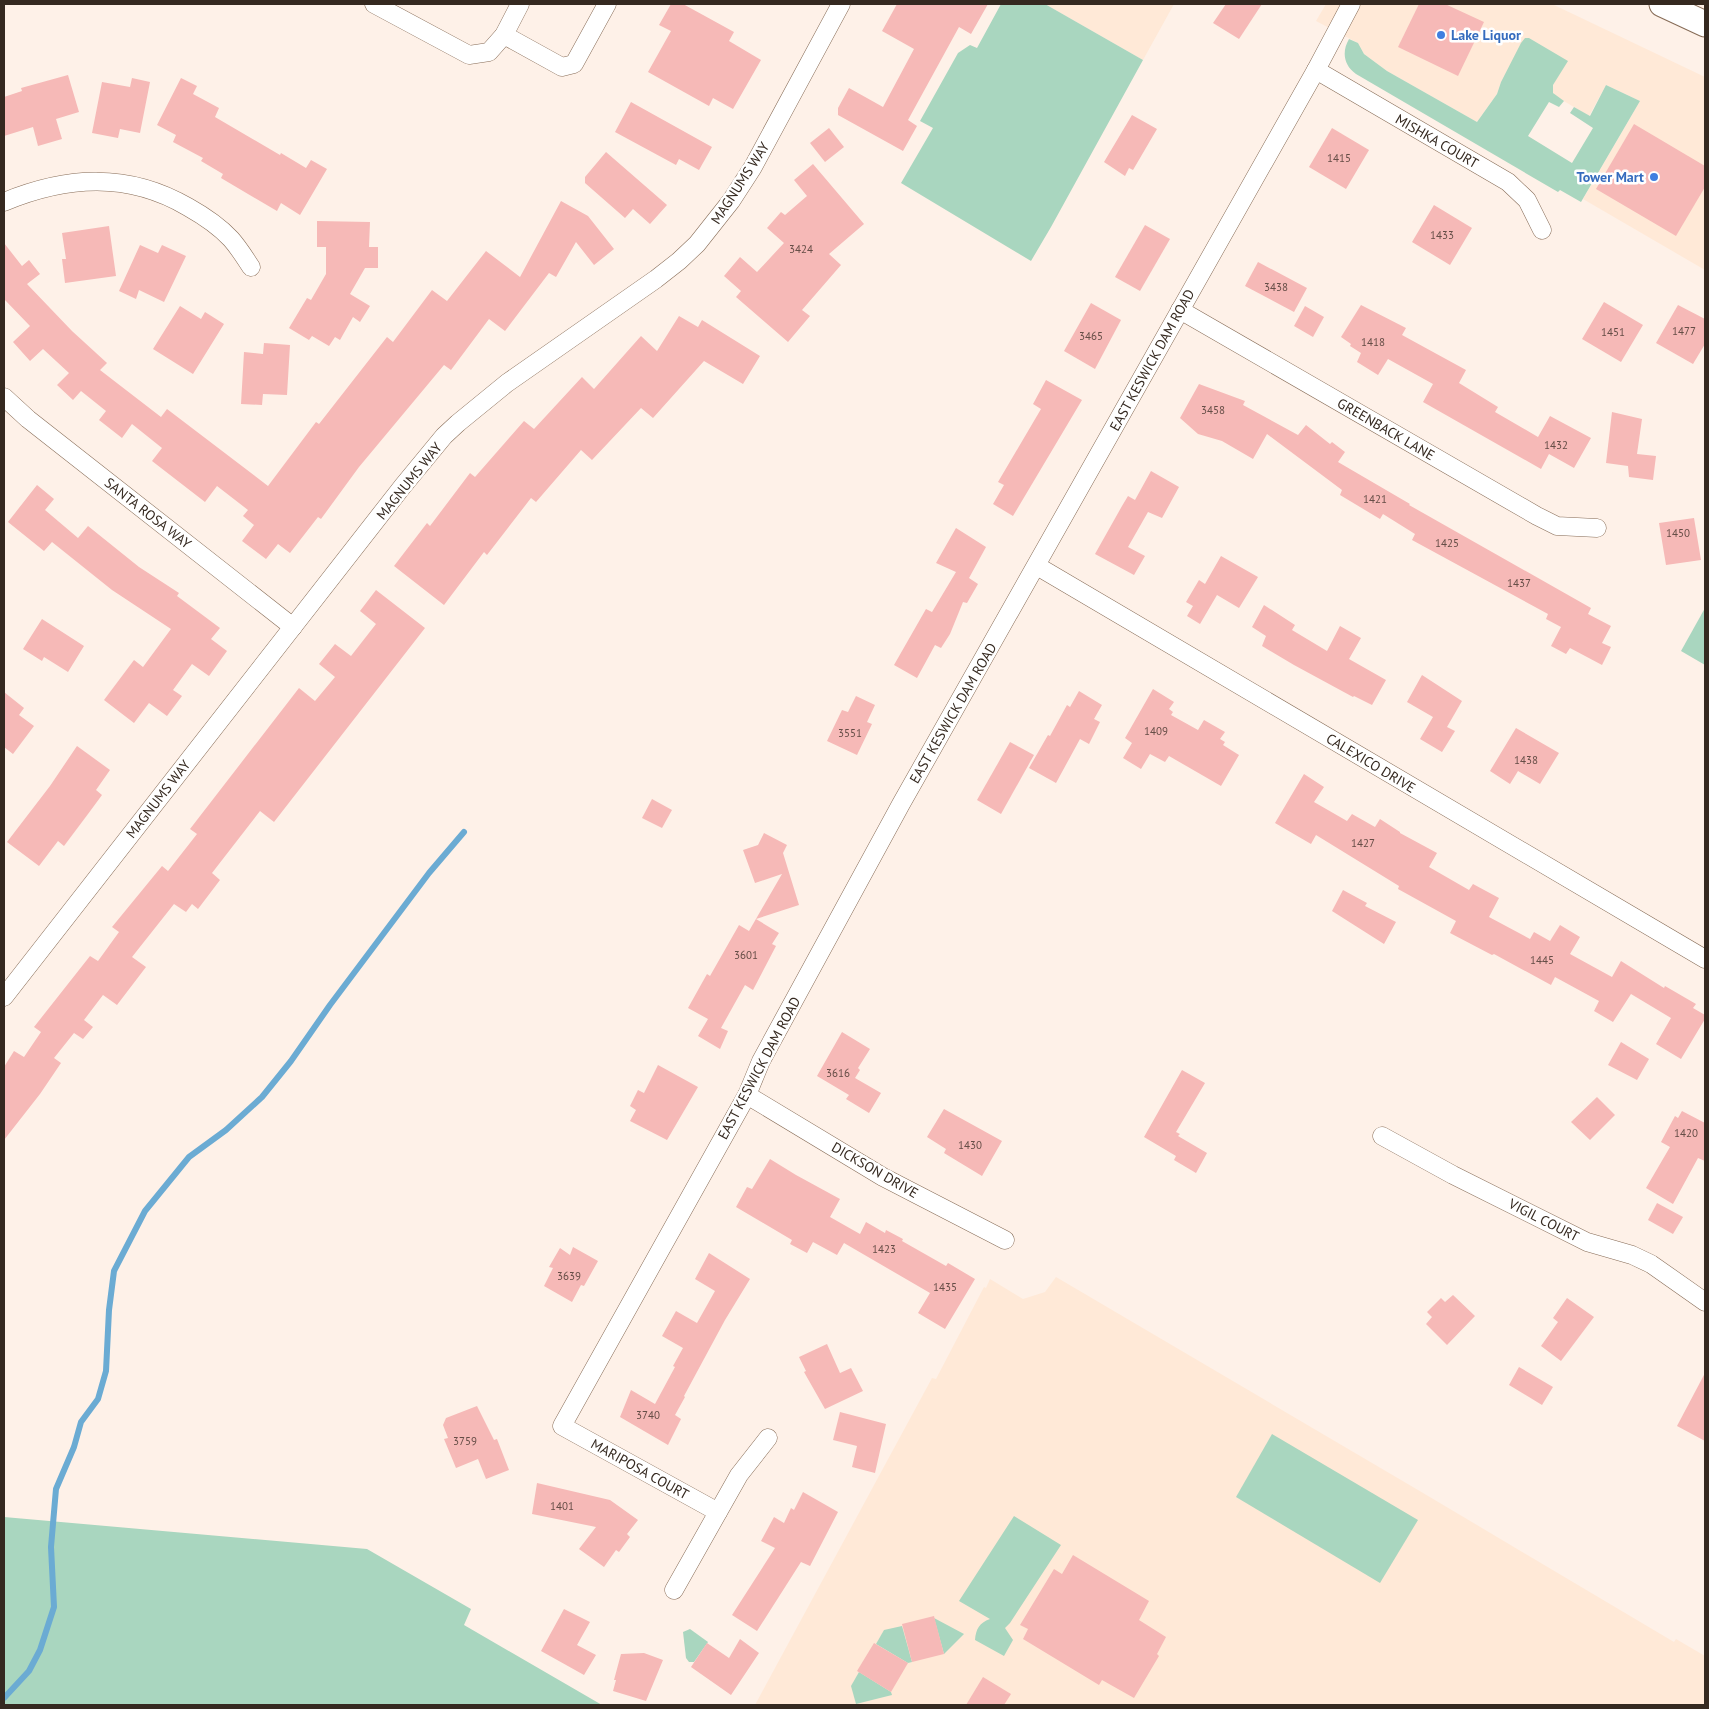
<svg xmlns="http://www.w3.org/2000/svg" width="1709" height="1709" viewBox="0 0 1709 1709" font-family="'PT Sans',sans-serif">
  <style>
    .built { fill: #ffe9d7 }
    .green { fill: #a9d6bf }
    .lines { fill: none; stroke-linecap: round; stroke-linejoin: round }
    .stream { stroke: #6babd3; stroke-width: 6 }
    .building { fill: #f6b9b7 }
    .minor-casing { stroke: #876c57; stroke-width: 19 }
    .secondary-casing { stroke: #876c57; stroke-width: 27 }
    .minor { stroke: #fff; stroke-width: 18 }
    .secondary { stroke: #fff; stroke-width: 25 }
    .shop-dot { fill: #3f7fe0; stroke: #fff; stroke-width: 2 }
    .labels { text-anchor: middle; stroke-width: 5; stroke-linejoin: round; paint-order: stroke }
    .number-label { font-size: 11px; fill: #654d46 }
    .shop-label { font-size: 14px; font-weight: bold; fill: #366cbe; stroke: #fff; text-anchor: start }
    .street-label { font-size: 14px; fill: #352920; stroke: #fff }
  </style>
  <rect width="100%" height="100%" fill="#fef1e8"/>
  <g class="built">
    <path d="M1045,4H1174L1143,60Z"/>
    <path d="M1326,4H1552L1705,77V270L1583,199L1640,101L1606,85L1589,116L1557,97L1553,93V85L1567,61L1529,38H1525L1501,82L1497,94L1477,122L1387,71L1364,54L1358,43L1316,21Z"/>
    <path d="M1056,1277L1418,1490L1674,1642L1676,1639L1705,1656V1705H755L932,1378L936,1379L984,1287L986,1288L990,1279L1023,1299L1045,1292Z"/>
  </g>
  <g class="green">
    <path d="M1001,4H1045L1143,60L1051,227L1031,261L901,183L933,128L920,121L958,53L970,45L977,48Z"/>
    <path d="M1525,38H1529L1568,61L1553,85V93L1564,101L1559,107L1549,102L1528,136L1572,163L1593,128L1570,113L1574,107L1590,116L1606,85L1640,101L1581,202L1560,190L1558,192L1356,74C1343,65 1342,51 1349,39L1358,43L1364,54L1387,71L1477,122L1497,94L1501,82L1521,43Z"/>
    <path d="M1705,608V665L1681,651Z"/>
    <path d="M1272,1434L1418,1520L1380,1583L1236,1497Z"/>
    <path d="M1014,1516L1061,1545L1010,1623L1005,1628L1013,1640L1004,1656L975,1640C976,1629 979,1623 990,1619L959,1601Z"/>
    <path d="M4,1517L367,1549L471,1609L464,1625L602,1705H4Z"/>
    <path d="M934,1618L964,1634L944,1654Z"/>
    <path d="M902,1626L912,1662L908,1663L876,1644L884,1630Z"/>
    <path d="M690,1629L708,1642L694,1662H689L686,1658L683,1632Z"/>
    <path d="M859,1672L891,1692L892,1695L856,1704L851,1686Z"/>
  </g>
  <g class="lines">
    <path class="stream" d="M4,1698L29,1671L40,1650L54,1607L51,1547L56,1489L74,1447L81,1422L98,1399L106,1371L109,1310L114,1271L145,1211L189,1157L226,1130L262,1097L291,1061L330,1005L429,873L464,832"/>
  </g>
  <g class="building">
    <path d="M671,4H683L734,32L729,41L761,60L733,109L713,98L709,106L648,72L671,31L659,25Z"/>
    <path d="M897,4H988L971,34L959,27L908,120L917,126L903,151L838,115V108L849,88L883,107L914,49L882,31Z"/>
    <path d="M1226,4H1262L1239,39L1213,23Z"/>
    <path d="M1419,4H1445L1484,22L1458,76L1398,47Z"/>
    <path d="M68,75L79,112L56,119L62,139L38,146L33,127L4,136V97L22,91L21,88Z"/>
    <path d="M132,78L150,82L140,133L120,129L118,138L92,133L102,82L130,87Z"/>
    <path d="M181,78L197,86L193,94L219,108L215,117L280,155L281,153L306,168L311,160L327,169L300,215L281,203L277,211L221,178L223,174L201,161L203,158L173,142L176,135L157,125Z"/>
    <path d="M631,102L712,147L699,170L679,159L676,165L615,132Z"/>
    <path d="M1132,115L1157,129L1133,170L1129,168L1125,176L1104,162Z"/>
    <path d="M1634,124L1705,166V187L1676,236L1596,189Z"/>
    <path d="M829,128L844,147L825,162L810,143Z"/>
    <path d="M1332,128L1369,150L1346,189L1309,167Z"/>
    <path d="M606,152L667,205L650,224L633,209L625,218L585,183V177Z"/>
    <path d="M813,164L864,224L829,254L841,265L802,310L810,316L788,342L736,297L741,291L724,276L740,257L757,272L784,243L767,228L781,212L785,215L807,196L794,180Z"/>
    <path d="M561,201L588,216L614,249L594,265L576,242L556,277L549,273L505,331L489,319L451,370L444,365L359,467L321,519L318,517L290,553L278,544L266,559L242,541L254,525L243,516L248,510L217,486L205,502L152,461L162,448L132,424L122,438L99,420L106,411L81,391L73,400L57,385L69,373L43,349L30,361L13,342L30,326L4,299V243L22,266L29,260L40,274L27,284L72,331L107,363L100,370L161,417L167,409L268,486L316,422L319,424L387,337L393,342L432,290L447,301L486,251L520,277Z"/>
    <path d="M1434,205L1472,228L1450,265L1412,242Z"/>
    <path d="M317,221L370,222L369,247H378V268H365L350,294L370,306L360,322L353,317L340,340L335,337L329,346L312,336L309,340L289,328L307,298L311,300L326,274V247H317Z"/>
    <path d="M1145,225L1170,239L1140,291L1115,277Z"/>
    <path d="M109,226L116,276L65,283L62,259H66L62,233Z"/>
    <path d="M140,245L158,253L162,245L186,256L164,302L139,290L136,299L119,291Z"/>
    <path d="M1258,262L1307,288L1294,312L1245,286Z"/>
    <path d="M1604,302L1643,325L1621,362L1582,339Z"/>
    <path d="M1091,303L1121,320L1095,369L1064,351Z"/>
    <path d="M1361,305L1406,328L1402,335L1466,370L1459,383L1498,407L1495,412L1538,437L1550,416L1591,438L1574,468L1549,454L1541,469L1423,402L1433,384L1388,359L1378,375L1357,362L1361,353L1350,346L1351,344L1341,337Z"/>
    <path d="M1678,305L1705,319V344L1693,364L1656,343Z"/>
    <path d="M180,306L201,319L205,312L224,324L193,374L153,349Z"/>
    <path d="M1305,306L1324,317L1313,337L1294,326Z"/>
    <path d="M679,316L698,327L702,320L760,356L743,384L704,361L653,418L641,408L592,460L581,450L536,502L531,498L487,555L484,552L444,605L394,566L427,523L430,526L470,473L475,477L524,421L534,429L582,377L594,389L641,336L657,351Z"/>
    <path d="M264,343L290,345L287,395L263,394L262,405L241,404L244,352L263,354Z"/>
    <path d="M1046,380L1082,400L1013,516L993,504L1004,485L998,482L1041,409L1033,404Z"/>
    <path d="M1199,384L1245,401L1243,405L1298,435L1306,425L1330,444L1332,442L1345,452L1338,462L1410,504L1409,505L1591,608L1588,614L1611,626L1602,643L1611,647L1602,665L1570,648L1566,654L1551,646L1561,627L1546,619L1548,614L1412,540L1415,534L1383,514L1380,519L1340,495L1342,490L1267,434L1253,459L1222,441L1198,434L1180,418Z"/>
    <path d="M1612,412L1642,419L1637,454L1656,456L1653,480L1629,477L1628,466L1606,463Z"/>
    <path d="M1151,471L1179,487L1162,518L1148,512L1128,547L1145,556L1134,575L1095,554L1122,506L1128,496L1135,500Z"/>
    <path d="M37,485L54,499L45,510L78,538L88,526L139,567L179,593L177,596L220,628L211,639L227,651L209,676L192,664L173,690L182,696L167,716L149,703L134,723L104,700L134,660L143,667L171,629L112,590L52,542L44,551L8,522Z"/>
    <path d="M1694,518L1701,560L1666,565L1659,523Z"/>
    <path d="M956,528L986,547L969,578L978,584L967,603L963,602L950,634L941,648L935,645L917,678L894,665L926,609L932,612L956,572L936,563Z"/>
    <path d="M1221,556L1258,577L1239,608L1217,595L1200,624L1187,616L1193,606L1186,602L1199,580L1205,584Z"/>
    <path d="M376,590L425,628L274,822L260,811L212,873L220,880L198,909L192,904L186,912L174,904L132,957L146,967L117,1005L103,995L84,1020L93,1027L83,1039L74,1033L54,1058L61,1063L40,1094L4,1140V1067L14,1051L24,1057L41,1032L34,1027L90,956L98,961L119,932L112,927L162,866L168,871L197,834L190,829L299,688L315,701L335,677L319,664L335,644L351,656L376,624L360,611Z"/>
    <path d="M1264,605L1295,625L1292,630L1327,651L1340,626L1361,638L1349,659L1386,680L1372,705L1354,696L1353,697L1294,665L1262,646L1266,636L1252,627Z"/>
    <path d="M42,619L84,646L68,672L44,657L42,661L23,649Z"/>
    <path d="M1422,675L1462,701L1447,727L1455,731L1442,752L1420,739L1433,717L1407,702Z"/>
    <path d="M1153,689L1174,702L1169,709L1173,712L1171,715L1198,730L1204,720L1225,732L1220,739L1225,742L1223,745L1239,755L1221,786L1169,756L1165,762L1150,754L1141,769L1123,758L1132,743L1125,738Z"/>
    <path d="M1079,691L1102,705L1094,719L1100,722L1089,744L1080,739L1056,783L1029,768L1048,735L1050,736L1067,705L1070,707Z"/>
    <path d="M4,692L24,708L19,715L34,726L13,754L4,747Z"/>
    <path d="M856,696L875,705L867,722L872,724L857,755L827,741L842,710L848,712Z"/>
    <path d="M1516,728L1559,753L1540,784L1518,771L1510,784L1490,771Z"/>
    <path d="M1010,742L1034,755L1001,814L977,800Z"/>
    <path d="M77,746L110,770L96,790L102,795L88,814L64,846L58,841L39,866L7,842L50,786Z"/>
    <path d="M1304,774L1324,787L1314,802L1347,821L1352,814L1375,827L1380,819L1400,832V833L1437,853L1429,867L1469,890L1473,884L1499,898L1489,917L1530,939L1534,932L1550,941L1560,925L1580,937L1570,954L1612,977L1621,961L1664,988L1665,986L1696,1004L1693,1008L1705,1015V1019L1681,1059L1656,1044L1671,1018L1631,994L1613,1022L1594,1011L1599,1001L1555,977L1551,985L1494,954L1492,955L1450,933L1456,921L1398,889L1399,886L1316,835L1311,844L1275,823Z"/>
    <path d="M652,799L672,810L662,828L642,818Z"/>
    <path d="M764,833L787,845L783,853L799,905L756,919L779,933L772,944L776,946L753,990L745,985L721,1028L728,1031L720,1049L698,1036L708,1019L688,1008L707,974L710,976L739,925L749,931L782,874L755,883L743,850L758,845Z"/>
    <path d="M1343,890L1367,903L1365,906L1396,922L1384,944L1332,911Z"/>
    <path d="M842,1032L870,1049L858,1068L860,1070L855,1078L881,1093L869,1113L846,1099L849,1095L817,1076Z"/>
    <path d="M1621,1042L1649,1059L1637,1080L1608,1065Z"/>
    <path d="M658,1065L698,1087L667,1140L630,1121L636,1110L630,1106L638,1090L644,1093Z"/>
    <path d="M1182,1070L1205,1083L1176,1132L1180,1134L1178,1136L1207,1153L1196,1173L1174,1160L1176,1156L1144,1137Z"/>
    <path d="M1597,1097L1615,1115L1590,1140L1571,1122Z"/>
    <path d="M944,1109L1002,1141L982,1176L944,1153L946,1149L927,1137Z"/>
    <path d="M1682,1111L1705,1123V1161L1698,1158L1673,1204L1646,1188L1670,1147L1661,1142L1675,1116L1678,1118Z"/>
    <path d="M770,1159L796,1175L840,1199L830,1217L860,1234L866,1222L885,1233L886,1230L903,1239L902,1241L946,1266L948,1263L975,1279L945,1329L918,1313L930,1293L844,1243L837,1255L813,1242L807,1253L790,1244L792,1240L736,1207L747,1187L752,1189Z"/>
    <path d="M1657,1203L1683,1217L1673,1234L1648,1220Z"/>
    <path d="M573,1247L598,1261L584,1286L581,1285L572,1302L544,1286L553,1268L549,1267L560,1248L570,1255Z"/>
    <path d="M709,1253L750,1279L725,1320L684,1396L685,1397L675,1415L681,1419L668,1445L620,1417L631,1390L655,1404L675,1367L673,1366L683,1348L662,1336L676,1311L697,1323L715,1291L695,1279Z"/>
    <path d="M1453,1295L1475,1316L1447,1345L1426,1324L1432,1317L1427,1312L1441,1298L1445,1302Z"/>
    <path d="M1567,1298L1594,1317L1561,1361L1541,1346L1558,1322L1553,1318Z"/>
    <path d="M827,1344L840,1373L851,1368L863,1391L825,1409L804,1372L806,1371L799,1357Z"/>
    <path d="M1519,1367L1553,1387L1542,1405L1509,1385Z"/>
    <path d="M1705,1373V1441L1677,1426Z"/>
    <path d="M477,1406L494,1440L497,1439L509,1470L486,1479L478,1459L456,1468L444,1439L448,1438L443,1425L446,1418Z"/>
    <path d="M840,1412L886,1424L875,1473L852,1467L857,1446L833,1440Z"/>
    <path d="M537,1483L610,1500L638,1520L627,1534L630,1537L619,1552L616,1550L604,1567L579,1549L596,1527L532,1514Z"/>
    <path d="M803,1492L838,1512L810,1566L801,1562L757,1631L732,1615L775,1548L761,1541L774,1517L784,1523L791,1508L794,1510Z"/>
    <path d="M1073,1555L1149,1601L1139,1620L1166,1637L1157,1654L1159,1656L1134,1698L1102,1680L1099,1685L1023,1639L1028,1629L1020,1625L1054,1569L1062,1574Z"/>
    <path d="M564,1609L590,1622L577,1645L596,1655L584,1675L541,1651Z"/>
    <path d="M934,1616L944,1654L912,1662L902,1624Z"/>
    <path d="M740,1639L759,1653L731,1695L691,1667L707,1643L729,1658Z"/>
    <path d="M874,1643L908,1663L891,1692L857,1671Z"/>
    <path d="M644,1653L663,1660L646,1701L613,1691L616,1680H614L621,1654Z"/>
    <path d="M983,1677L1011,1694L1004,1705H966Z"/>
  </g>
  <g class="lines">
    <defs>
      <g id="minor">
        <path d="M374,4L469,55L489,52L504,35L520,4"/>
        <path d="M504,35L562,67L574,64L607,4"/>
        <path d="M1316,70L1508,182L1527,200L1542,230"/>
        <path d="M4,202C67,176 128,172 188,207C204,216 219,226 231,239C239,248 245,258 251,267"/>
        <path d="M1180,310L1537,516L1557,526L1597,528"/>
        <path d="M4,397L28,419L293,627"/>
        <path d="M1037,566L1705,959"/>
        <path d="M4,997L402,487L444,436L458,423L507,383L656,279L679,261L697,244L731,201L753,167L841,4"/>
        <path d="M747,1095L883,1177L1005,1240"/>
        <path d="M1382,1136L1453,1175L1587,1242L1632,1255L1651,1264L1705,1302"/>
        <path d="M718,1512L562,1426L747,1095L761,1061L901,804L1316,70L1351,4"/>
        <path d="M674,1590L739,1475L768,1438"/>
      </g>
      <path id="secondary" d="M1662,4L1705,24"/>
    </defs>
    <use href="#minor" class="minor-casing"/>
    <use href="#secondary" class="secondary-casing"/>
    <use href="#minor" class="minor"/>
    <use href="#secondary" class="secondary"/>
  </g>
  <g class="shop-dot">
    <circle cx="1441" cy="35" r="5"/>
    <circle cx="1654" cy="177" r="5"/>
  </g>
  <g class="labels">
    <g class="number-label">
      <text x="1339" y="162">1415</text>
      <text x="1442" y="239">1433</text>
      <text x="801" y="253">3424</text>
      <text x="1276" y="291">3438</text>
      <text x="1684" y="335">1477</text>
      <text x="1613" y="336">1451</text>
      <text x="1091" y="340">3465</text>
      <text x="1373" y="346">1418</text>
      <text x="1213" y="414">3458</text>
      <text x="1556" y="449">1432</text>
      <text x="1375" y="503">1421</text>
      <text x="1678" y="537">1450</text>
      <text x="1447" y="547">1425</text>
      <text x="1519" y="587">1437</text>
      <text x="1156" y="735">1409</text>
      <text x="850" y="737">3551</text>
      <text x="1526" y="764">1438</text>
      <text x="1363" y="847">1427</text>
      <text x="746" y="959">3601</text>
      <text x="1542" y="964">1445</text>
      <text x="838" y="1077">3616</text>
      <text x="1686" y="1137">1420</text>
      <text x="970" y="1149">1430</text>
      <text x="884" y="1253">1423</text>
      <text x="569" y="1280">3639</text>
      <text x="945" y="1291">1435</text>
      <text x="648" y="1419">3740</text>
      <text x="465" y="1445">3759</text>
      <text x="562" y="1510">1401</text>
    </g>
    <g class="shop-label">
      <text x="1451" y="40">Lake Liquor</text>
      <text x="1644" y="182" text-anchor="end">Tower Mart</text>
    </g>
    <g class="street-label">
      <text transform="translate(1437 141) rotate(30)" y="5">MISHKA COURT</text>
      <text transform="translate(740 183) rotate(-57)" y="5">MAGNUMS WAY</text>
      <text transform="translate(1152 360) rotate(-61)" y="5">EAST KESWICK DAM ROAD</text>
      <text transform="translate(1386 429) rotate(30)" y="5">GREENBACK LANE</text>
      <text transform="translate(409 481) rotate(-51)" y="5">MAGNUMS WAY</text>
      <text transform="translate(148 513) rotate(38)" y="5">SANTA ROSA WAY</text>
      <text transform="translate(953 713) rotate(-60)" y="5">EAST KESWICK DAM ROAD</text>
      <text transform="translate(1371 763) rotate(31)" y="5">CALEXICO DRIVE</text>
      <text transform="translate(158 799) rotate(-52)" y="5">MAGNUMS WAY</text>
      <text transform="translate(759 1068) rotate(-62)" y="5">EAST KESWICK DAM ROAD</text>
      <text transform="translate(875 1170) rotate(30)" y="5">DICKSON DRIVE</text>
      <text transform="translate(1544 1220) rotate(27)" y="5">VIGIL COURT</text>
      <text transform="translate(640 1469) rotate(29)" y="5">MARIPOSA COURT</text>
    </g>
  </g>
  <rect width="1709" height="1709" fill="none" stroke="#352920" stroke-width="10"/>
</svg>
